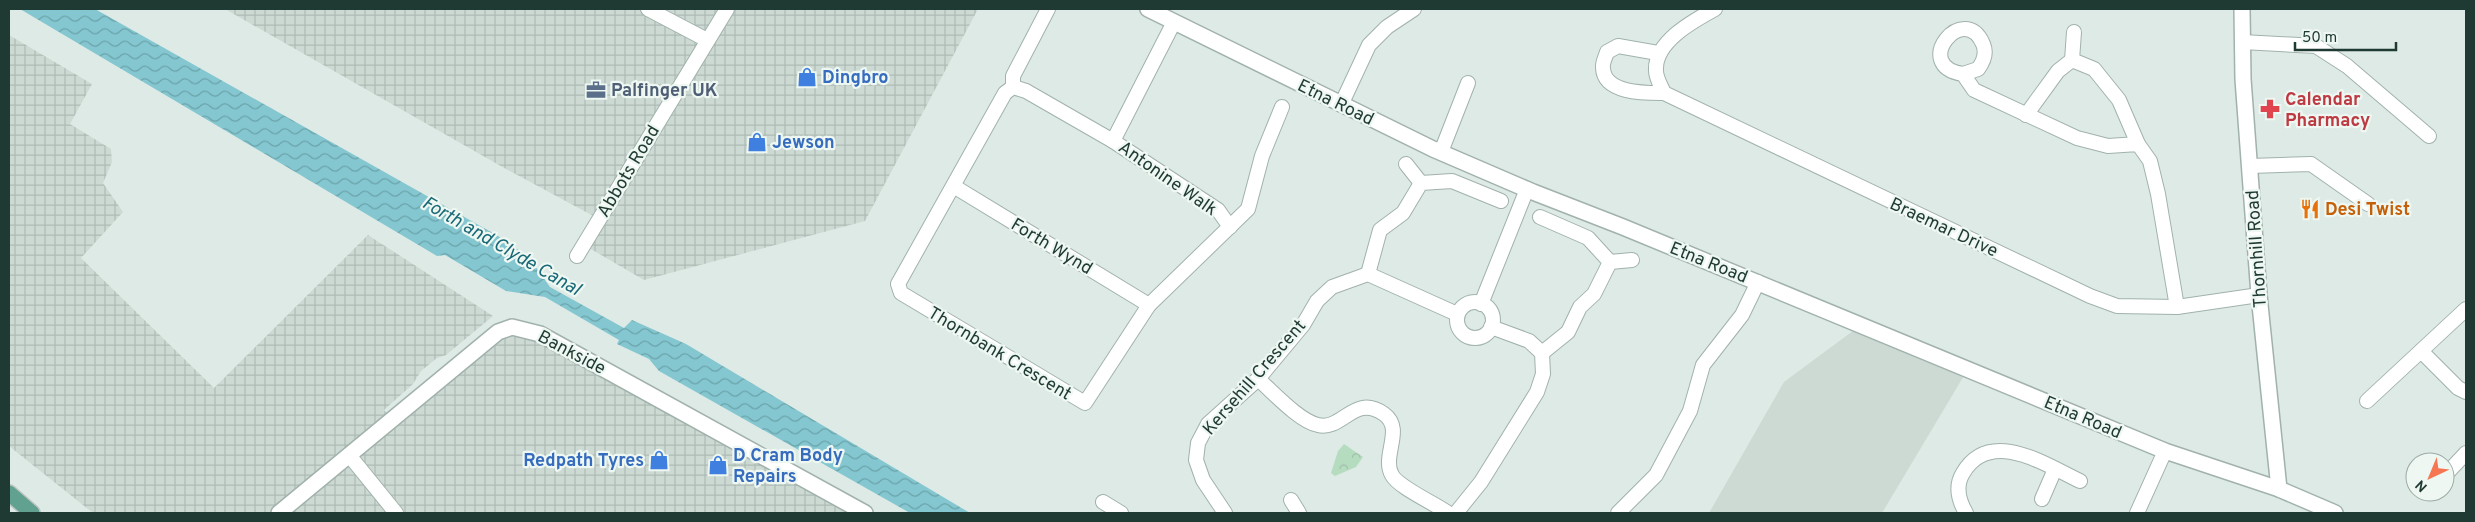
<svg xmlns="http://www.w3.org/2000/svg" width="2475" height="522" viewBox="0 0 2475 522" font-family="Overpass,sans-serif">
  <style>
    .built { fill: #ccdad3 }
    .industrial { fill: url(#industrial-grid) }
    .park { fill: url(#park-crowns) }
    .water { fill: url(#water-waves) }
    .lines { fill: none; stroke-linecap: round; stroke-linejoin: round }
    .minor-casing { stroke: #a1b2ac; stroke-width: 16 }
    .tertiary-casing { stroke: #a1b2ac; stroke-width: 18 }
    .primary-casing { stroke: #bcc4c2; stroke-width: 18 }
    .minor { stroke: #fff; stroke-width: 14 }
    .tertiary { stroke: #fff; stroke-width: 15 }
    .primary { stroke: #61a18f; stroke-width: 15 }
    .labels { text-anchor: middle; stroke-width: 4.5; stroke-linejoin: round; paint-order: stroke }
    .shop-label { font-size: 18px; font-weight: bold; fill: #366cbe; stroke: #eef7f2; text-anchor: start }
    .service-label { font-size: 18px; font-weight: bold; fill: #4e5e75; stroke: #eef7f2; text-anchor: start }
    .health-label { font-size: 18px; font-weight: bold; fill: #be3a42; stroke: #eef7f2; text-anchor: start }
    .street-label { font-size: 18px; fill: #1f3a32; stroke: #eef7f2 }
    .food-label { font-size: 18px; font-weight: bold; fill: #c56008; stroke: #eef7f2; text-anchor: start }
    .water-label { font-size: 19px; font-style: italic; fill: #196977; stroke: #eef7f2 }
  </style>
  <defs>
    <pattern id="industrial-grid" width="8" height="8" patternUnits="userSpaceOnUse" patternTransform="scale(1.25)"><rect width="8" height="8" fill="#ccdad3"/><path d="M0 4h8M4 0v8" fill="none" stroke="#afbcb6"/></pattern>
    <pattern id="park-crowns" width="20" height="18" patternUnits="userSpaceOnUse" patternTransform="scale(1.25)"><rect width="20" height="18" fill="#b6dcc0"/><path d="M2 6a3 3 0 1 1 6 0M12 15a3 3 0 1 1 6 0" fill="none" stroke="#9cbea5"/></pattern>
    <pattern id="water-waves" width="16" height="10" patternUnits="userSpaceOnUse" patternTransform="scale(1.25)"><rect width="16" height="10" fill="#84c7d1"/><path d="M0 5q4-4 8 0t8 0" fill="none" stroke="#6ba3aa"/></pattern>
  </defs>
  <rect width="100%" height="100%" fill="#deeae5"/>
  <path class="built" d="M1861,325L1968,369L1882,513H1709L1784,382Z"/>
  <g class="industrial">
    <path d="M225,9H978L865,221L644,280L584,245L599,219L506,169Z"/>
    <path d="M9,35L92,84L70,124L111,149L112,162L103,183L123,212L81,258L214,388L368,235L493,316L446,355L437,358L421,371L413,384L384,410L392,419L512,327L865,513H93L9,446Z"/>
  </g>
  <path class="park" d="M1344,444L1363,457L1356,467L1335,476L1331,473L1338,451Z"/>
  <path class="water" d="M20,9H95L498,236L528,256L550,287L624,328L632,320L686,344L970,513H910L659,371L649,359L617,344L619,340L545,297L506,291L445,255L437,256Z"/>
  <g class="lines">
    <defs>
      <g id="minor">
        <path d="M648,9L707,40"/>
        <path d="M1715,9C1693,21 1654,42 1656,71C1656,78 1661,86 1664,93L2090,296L2117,306L2177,307L2259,295"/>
        <path d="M1174,22L1113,141L1218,210L1230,227"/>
        <path d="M2242,42L2316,46L2347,66L2429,136"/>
        <path d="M1658,53L1618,46L1607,52C1606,56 1602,63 1603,68C1604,94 1646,93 1664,93"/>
        <path d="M2072,60L2074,32"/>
        <path d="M1963,74L1978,69C1984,61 1987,53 1983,44C1964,0 1910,66 1963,74L1974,90L2077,138L2108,146L2138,144L2150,161L2158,194L2177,307"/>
        <path d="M1013,87V76L1048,9"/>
        <path d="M1341,105L1369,45L1387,27L1414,9"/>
        <path d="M2026,115L2058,71L2072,60L2094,69L2119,100L2138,144"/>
        <path d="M1113,141L1026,91L1013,87L1005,93L898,284L901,293L1085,403L1149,305L1248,209L1262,156L1282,107"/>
        <path d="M1441,152L1468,83"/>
        <path d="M1406,164L1421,183"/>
        <path d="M2250,166L2311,164L2368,204"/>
        <path d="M955,187L1149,305"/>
        <path d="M1540,217L1588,238L1610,262L1594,294L1580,307L1568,332L1542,353"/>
        <path d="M577,256L727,9"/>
        <path d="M1610,262L1632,260"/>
        <path d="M1368,274L1380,230L1403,213L1421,183L1452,181L1501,201"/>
        <circle cx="1475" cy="320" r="18"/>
        <path d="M1481,304L1527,189"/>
        <path d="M2421,351L2458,388L2466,392"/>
        <path d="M1258,379C1273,392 1299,421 1318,425C1343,431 1354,393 1384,414C1405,429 1381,456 1392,475C1398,487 1434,503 1448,513"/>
        <path d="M2367,401L2466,309"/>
        <path d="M349,455L396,513"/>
        <path d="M2448,472L2466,453"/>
        <path d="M2042,499L2055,469"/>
        <path d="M1291,500L1299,513"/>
        <path d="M1103,502L1121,513"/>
        <path d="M1225,513L1203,480L1196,460L1198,443L1208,424L1258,379L1303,325L1317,301L1332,287L1368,274L1457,314"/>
        <path d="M1456,513L1481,482L1537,392L1543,374L1542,353L1529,341L1491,327"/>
        <path d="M1618,513L1656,475L1690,411L1703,365L1742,315L1758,282"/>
        <path d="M1966,513C1959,501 1955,486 1963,473C1990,427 2046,465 2080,481"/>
        <path d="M2137,513L2165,451"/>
      </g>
      <g id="tertiary">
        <path d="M1148,9L1433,149L1533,192L1623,227L2165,451L2279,489L2335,513"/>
        <path d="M2242,9L2243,79L2259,295L2279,489"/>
        <path d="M279,513L498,332L512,327L540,334L865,513"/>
      </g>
      <path id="primary" d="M9,493L32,513"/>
    </defs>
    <use href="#minor" class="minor-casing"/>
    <use href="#tertiary" class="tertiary-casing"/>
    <use href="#primary" class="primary-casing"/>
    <use href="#minor" class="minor"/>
    <use href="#tertiary" class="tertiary"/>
    <use href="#primary" class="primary"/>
  </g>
  <defs>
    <symbol id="shop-bare" viewBox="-9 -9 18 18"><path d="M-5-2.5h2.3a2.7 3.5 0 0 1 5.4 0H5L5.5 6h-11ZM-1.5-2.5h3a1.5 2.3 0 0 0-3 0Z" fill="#3f7fe0" stroke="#eef7f2" stroke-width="2.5" paint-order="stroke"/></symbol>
    <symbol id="office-bare" viewBox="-9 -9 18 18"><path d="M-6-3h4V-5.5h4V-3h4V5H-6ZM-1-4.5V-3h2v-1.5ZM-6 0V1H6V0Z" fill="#5c6f8a" stroke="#eef7f2" stroke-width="2.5" paint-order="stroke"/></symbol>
    <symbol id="pharmacy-bare" viewBox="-9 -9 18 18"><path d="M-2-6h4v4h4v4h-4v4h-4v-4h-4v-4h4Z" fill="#e0444e" stroke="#eef7f2" stroke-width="2.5" paint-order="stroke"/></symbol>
    <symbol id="restaurant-bare" viewBox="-9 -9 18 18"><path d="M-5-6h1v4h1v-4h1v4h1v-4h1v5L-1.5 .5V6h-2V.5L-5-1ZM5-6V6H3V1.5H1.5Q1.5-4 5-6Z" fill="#e8710a" stroke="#eef7f2" stroke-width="2.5" paint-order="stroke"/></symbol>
  </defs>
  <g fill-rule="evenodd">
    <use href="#shop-bare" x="793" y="63" width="28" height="28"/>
    <use href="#office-bare" x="582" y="76" width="28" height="28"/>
    <use href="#pharmacy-bare" x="2256" y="95" width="28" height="28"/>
    <use href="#shop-bare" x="743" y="128" width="28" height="28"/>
    <use href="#restaurant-bare" x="2296" y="195" width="28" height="28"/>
    <use href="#shop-bare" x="645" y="446" width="28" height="28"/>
    <use href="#shop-bare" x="704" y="451" width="28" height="28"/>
  </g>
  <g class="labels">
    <g class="shop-label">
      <text x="822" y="83">Dingbro</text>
      <text x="772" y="148">Jewson</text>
      <text x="733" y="461">D Cram Body<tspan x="733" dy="21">Repairs</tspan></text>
      <text x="644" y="466" text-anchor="end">Redpath Tyres</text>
    </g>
    <g class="service-label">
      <text x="611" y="96">Palfinger UK</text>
    </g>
    <g class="health-label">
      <text x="2285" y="105">Calendar<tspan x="2285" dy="21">Pharmacy</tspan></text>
    </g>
    <g class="street-label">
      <text transform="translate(1336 102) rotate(26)" y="6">Etna Road</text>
      <text transform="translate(628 171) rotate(-59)" y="6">Abbots Road</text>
      <text transform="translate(1168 178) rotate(35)" y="6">Antonine Walk</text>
      <text transform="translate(1944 227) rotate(25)" y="6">Braemar Drive</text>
      <text transform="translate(1052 246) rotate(31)" y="6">Forth Wynd</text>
      <text transform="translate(2256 249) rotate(-94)" y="6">Thornhill Road</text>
      <text transform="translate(1709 262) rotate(22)" y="6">Etna Road</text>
      <text transform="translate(572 352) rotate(28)" y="6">Bankside</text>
      <text transform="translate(1000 353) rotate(31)" y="6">Thornbank Crescent</text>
      <text transform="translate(1254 377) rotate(-49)" y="6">Kersehill Crescent</text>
      <text transform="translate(2083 417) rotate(23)" y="6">Etna Road</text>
    </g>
    <g class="food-label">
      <text x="2325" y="215">Desi Twist</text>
    </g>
    <g class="water-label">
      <text transform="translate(502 245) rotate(30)" y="7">Forth and Clyde Canal</text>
    </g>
  </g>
  <rect width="2475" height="522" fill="none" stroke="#1f3a32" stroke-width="20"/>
  <g transform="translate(2430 477) rotate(224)"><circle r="24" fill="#eef7f2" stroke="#9baba5"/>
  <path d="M0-4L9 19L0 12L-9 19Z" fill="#f57651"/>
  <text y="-8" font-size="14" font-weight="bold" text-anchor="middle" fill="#1f3a32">N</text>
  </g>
  <path d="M2295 42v8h101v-8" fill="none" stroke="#1f3a32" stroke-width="2.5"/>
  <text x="2302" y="42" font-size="15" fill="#1f3a32" stroke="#eef7f2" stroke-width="4" paint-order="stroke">50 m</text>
</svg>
